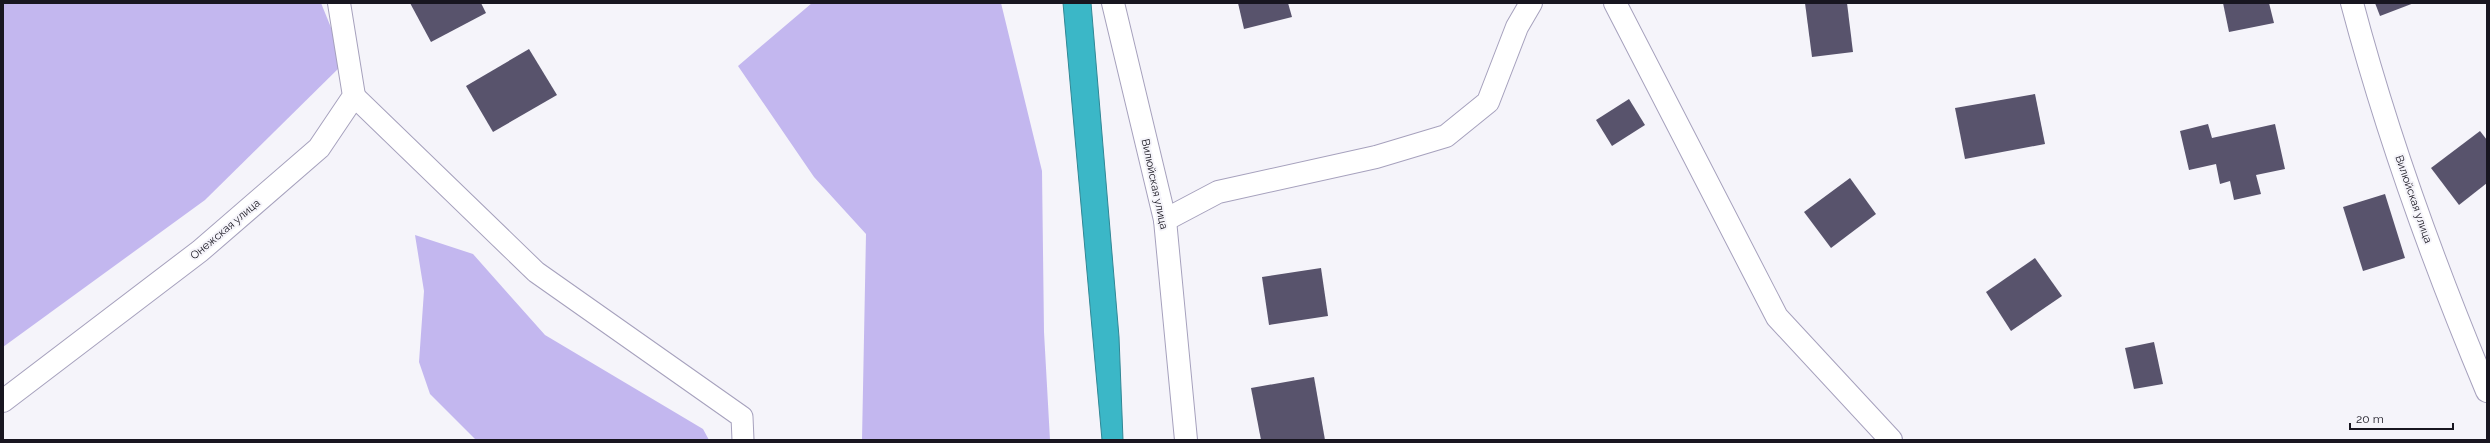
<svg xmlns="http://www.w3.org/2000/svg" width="2490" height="443" viewBox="0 0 2490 443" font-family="Raleway,sans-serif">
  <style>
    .green { fill: #c3b7ef }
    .water { fill: #3bb7c7; stroke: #308795 }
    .building { fill: #58536c }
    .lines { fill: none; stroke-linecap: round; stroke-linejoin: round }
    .lane-casing { stroke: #a6a1bd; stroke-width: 23 }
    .street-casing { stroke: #a6a1bd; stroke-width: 24 }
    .lane { stroke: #fff; stroke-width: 21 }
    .street { stroke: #fff; stroke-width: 22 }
    .labels { text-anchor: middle; stroke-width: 4; stroke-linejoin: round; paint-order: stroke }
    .street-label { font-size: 11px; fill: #181620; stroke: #f5f4fa }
  </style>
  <rect width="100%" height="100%" fill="#f5f4fa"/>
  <g class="green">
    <path d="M3,3H321L345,62L205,200L3,347Z"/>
    <path d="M812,3H1001L1042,171L1044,332L1050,440H862L866,234L814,177L738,66Z"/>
    <path d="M415,235L473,254L545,335L703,429L709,440H476L430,394L419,362L424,291Z"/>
  </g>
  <path class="water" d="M1063,3H1091L1119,337L1123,440H1102Z"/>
  <g class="building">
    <path d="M410,3H481L486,13L431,42Z"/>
    <path d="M1238,3H1288L1292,17L1244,29Z"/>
    <path d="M1805,3H1847L1853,52L1812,57Z"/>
    <path d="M2223,3H2269L2274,23L2229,32Z"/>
    <path d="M2375,3H2414L2380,16Z"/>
    <path d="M529,49L557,95L493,132L466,86Z"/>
    <path d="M2035,94L2045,144L1965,159L1955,108Z"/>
    <path d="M1629,99L1645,125L1612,146L1596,120Z"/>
    <path d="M2208,124L2212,138L2275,124L2285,169L2256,175L2261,194L2234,200L2230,181L2220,184L2216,164L2189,170L2180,131Z"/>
    <path d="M2480,131L2487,140V183L2459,205L2431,168Z"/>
    <path d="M1850,178L1876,214L1831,248L1804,212Z"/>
    <path d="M2385,194L2405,258L2363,271L2343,207Z"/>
    <path d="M2035,258L2062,296L2011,331L1986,292Z"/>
    <path d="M1321,268L1328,316L1269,325L1262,277Z"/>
    <path d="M2154,342L2163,384L2134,389L2125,348Z"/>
    <path d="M1314,377L1325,440H1261L1251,388Z"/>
  </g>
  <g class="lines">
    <defs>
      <path id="lane" d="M354,96L536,272L742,417L743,440"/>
      <g id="street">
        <path d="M1113,3L1165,220L1186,440"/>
        <path d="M1615,3L1777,317L1891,440"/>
        <path d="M2352,3C2387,135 2434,265 2487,391"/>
        <path d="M1165,220L1218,192L1376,157L1446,136L1488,102L1517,27L1531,3"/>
        <path d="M3,401L200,251L319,148L354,96L339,3"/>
      </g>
    </defs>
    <use href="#lane" class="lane-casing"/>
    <use href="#street" class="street-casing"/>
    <use href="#lane" class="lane"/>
    <use href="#street" class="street"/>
  </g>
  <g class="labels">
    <g class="street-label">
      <text transform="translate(1155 184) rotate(78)" y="4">Вилюйская улица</text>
      <text transform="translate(2414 199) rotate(71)" y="4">Вилюйская улица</text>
      <text transform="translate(225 229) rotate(-40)" y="4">Онежская улица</text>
    </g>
  </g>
  <rect width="2490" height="443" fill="none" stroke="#181620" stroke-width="8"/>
  <path d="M2350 423v6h103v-6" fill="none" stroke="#181620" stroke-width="2"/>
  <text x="2356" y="423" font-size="12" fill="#181620" stroke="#f5f4fa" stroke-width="3" paint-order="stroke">20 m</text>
</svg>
